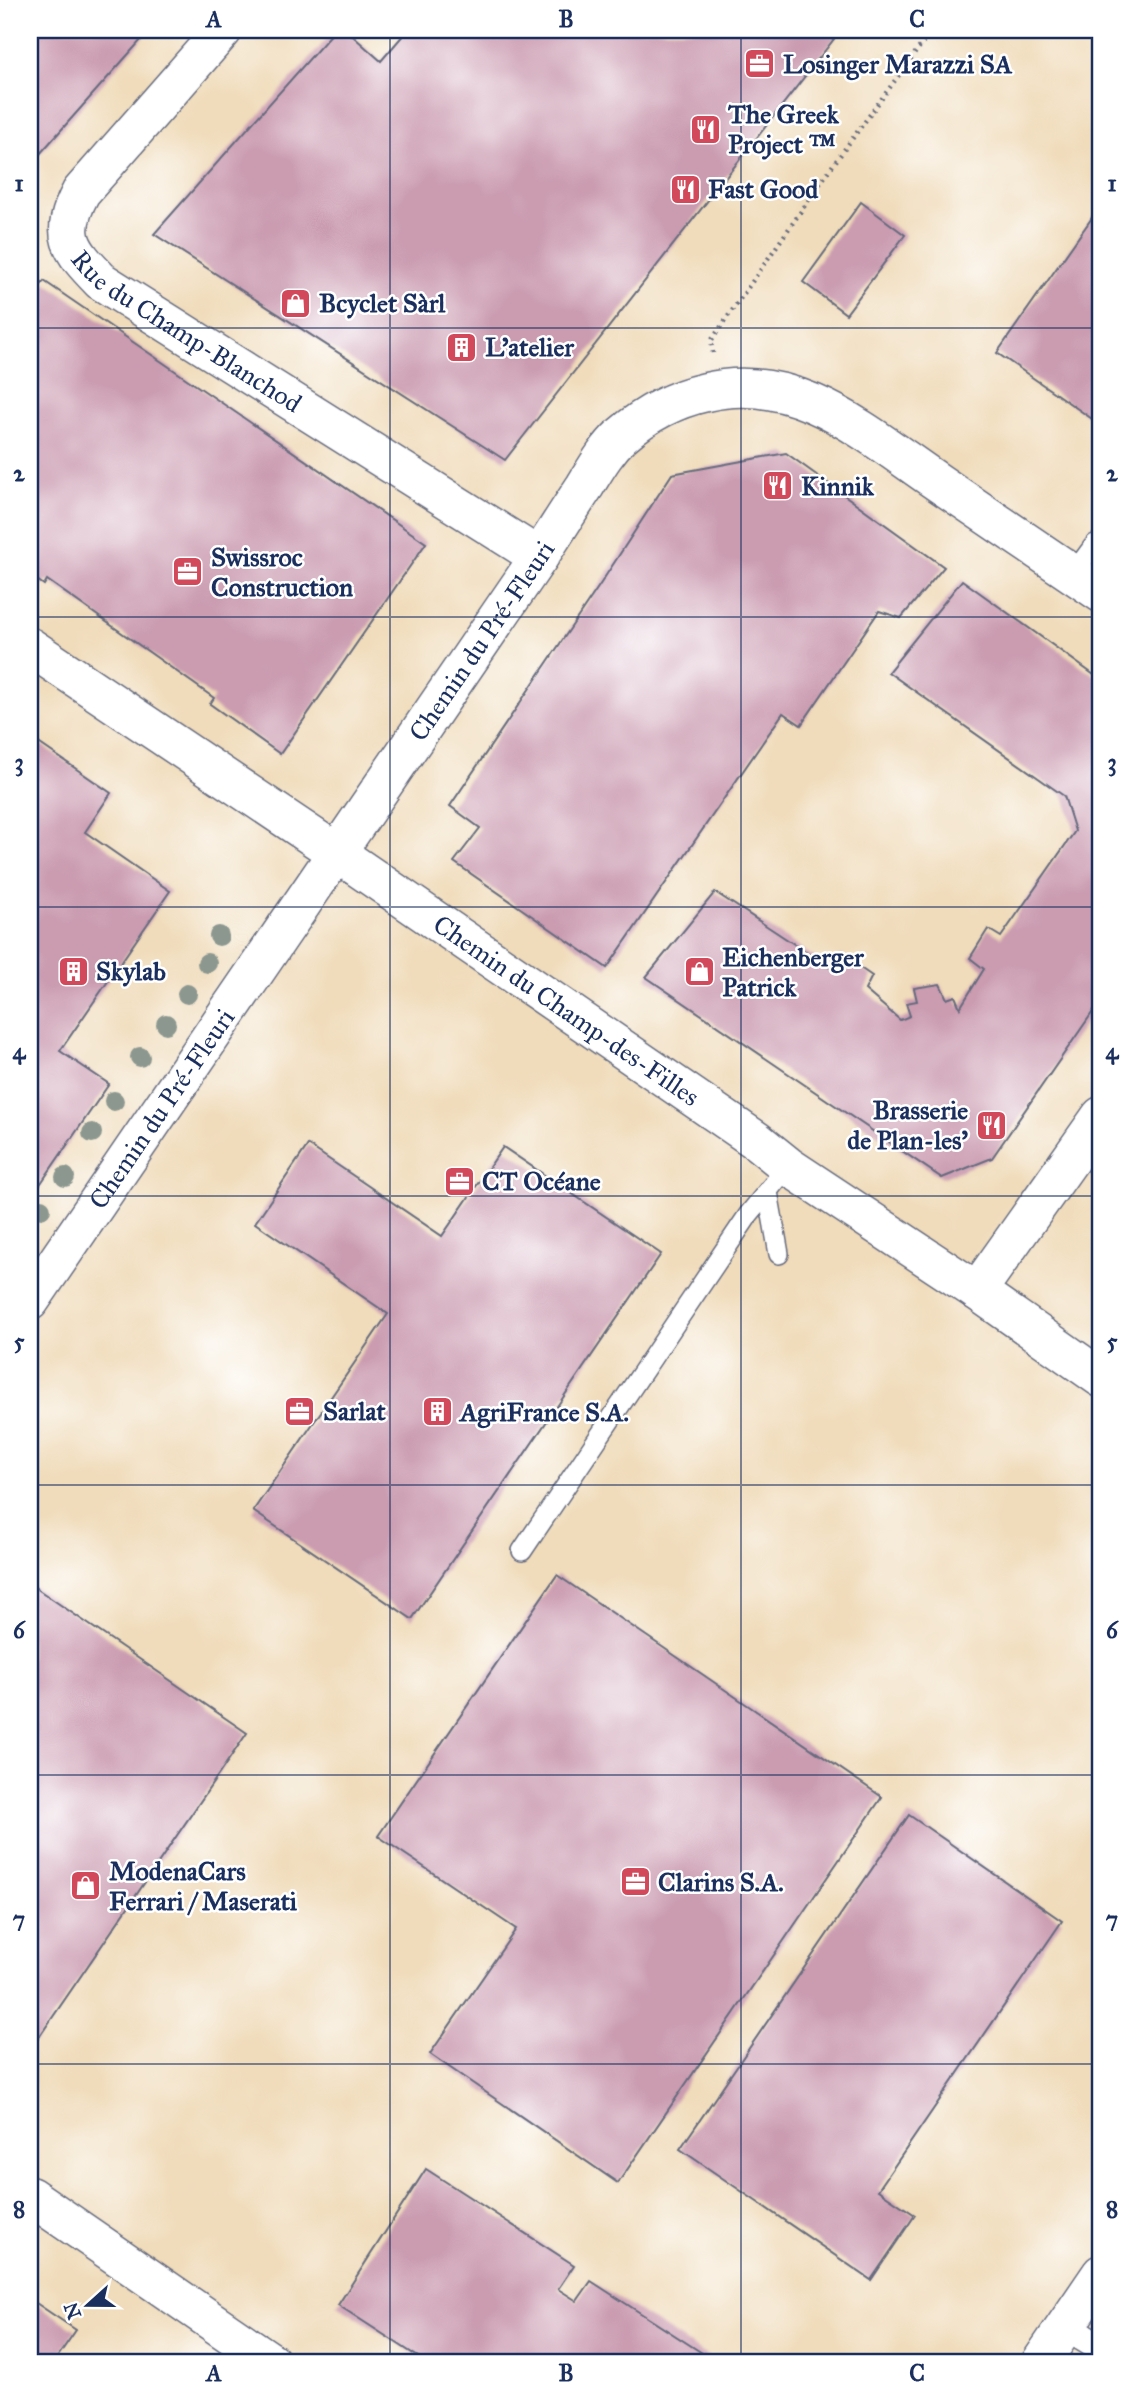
<svg xmlns="http://www.w3.org/2000/svg" width="1131" height="2392" viewBox="0 0 1131 2392" font-family="'IM FELL Great Primer',serif">
  <style>
    .building { fill: #cb9bb0 }
    .lines { fill: none; stroke-linecap: round; stroke-linejoin: round }
    .service-casing { stroke: #666b7e; stroke-width: 22 }
    .pedestrian-casing { stroke: #666b7e; stroke-width: 31 }
    .minor-casing { stroke: #666b7e; stroke-width: 41 }
    .tertiary-casing { stroke: #666b7e; stroke-width: 41 }
    .path { stroke: #666b7e; stroke-width: 4.5; stroke-dasharray: 2 5; stroke-linecap: butt }
    .service { stroke: #fff; stroke-width: 19 }
    .pedestrian { stroke: #fff; stroke-width: 28 }
    .minor { stroke: #fff; stroke-width: 38 }
    .tertiary { stroke: #fff; stroke-width: 38 }
    .tree { fill: #8c978f }
    .grid { fill: none; stroke: #1b2f5e; stroke-width: 2; stroke-opacity: 0.55 }
    .labels { text-anchor: middle; stroke-width: 5; stroke-linejoin: round; paint-order: stroke }
    .poi-label { font-size: 26px; font-weight: bold; fill: #1b2f5e; stroke: #fff; text-anchor: start }
    .street-label { font-size: 26px; fill: #1b2f5e; stroke: #fff }
    .neatline { fill: none; stroke: #1b2f5e; stroke-width: 2.5 }
    .grid-label { font-size: 23px; text-anchor: middle; font-weight: bold; fill: #1b2f5e }
  </style>
  <rect width="100%" height="100%" fill="#fff"/>
  <filter id="ink" filterUnits="userSpaceOnUse"><feTurbulence type="fractalNoise" baseFrequency=".0143" numOctaves="2"/><feDisplacementMap in="SourceGraphic" scale="14" xChannelSelector="R" yChannelSelector="G"/><feConvolveMatrix kernelMatrix="1 2 1 2 8 2 1 2 1" color-interpolation-filters="sRGB"/></filter>
  <filter id="wash" filterUnits="userSpaceOnUse"><feTurbulence type="fractalNoise" baseFrequency=".00686" numOctaves="4" result="noise"/><feDisplacementMap in="SourceGraphic" scale="28" xChannelSelector="R" yChannelSelector="G"/><feGaussianBlur stdDeviation="1.57" result="paint"/><feColorMatrix in="noise" values="0 0 0 0 0 0 0 0 0 0 0 0 0 0 0 0 0 1.4 0 .05"/><feComposite in="paint" operator="in"/></filter>
  <g filter="url(#wash)">
    <rect width="100%" height="100%" fill="#f0dbba"/>
    <g id="blocks">
      <g class="building">
        <path d="M30,30H150L30,165Z"/>
        <path d="M335,30H346L381,61L405,33L402,30H841L505,460L154,234Z"/>
        <path d="M861,202L905,235L846,314L803,282Z"/>
        <path d="M1101,205V425L997,353Z"/>
        <path d="M44,281L426,543L280,754L210,704L214,698L47,580L44,585L30,575V301Z"/>
        <path d="M786,453L944,567L901,618L879,611L801,725L783,713L607,968L454,862L480,828L450,806L599,586L672,474Z"/>
        <path d="M962,580L1101,680V1000L992,1158L942,1178L646,977L715,892L832,969L841,955L872,976L865,990L900,1020L910,1016L906,1003L917,1001L914,988L940,984L947,999L955,996L960,1008L984,969L970,958L988,929L1001,937L1075,831L1064,796L888,672Z"/>
        <path d="M30,737L111,793L85,832L170,891L60,1051L109,1084L30,1199Z"/>
        <path d="M308,1145L442,1236L503,1147L661,1254L412,1619L253,1511L388,1314L255,1223Z"/>
        <path d="M557,1575L882,1797L618,2183L430,2054L516,1929L378,1836Z"/>
        <path d="M30,1584L247,1733L35,2043L30,2039Z"/>
        <path d="M909,1815L1062,1921L878,2190L915,2215L871,2280L680,2149Z"/>
        <path d="M426,2169L574,2265L558,2289L577,2301L591,2281L716,2362H426L338,2305Z"/>
        <path d="M30,2299L76,2330L54,2362H30Z"/>
      </g>
    </g>
  </g>
  <g filter="url(#ink)">
    <use href="#blocks" fill-opacity="0" stroke="#666b7e" stroke-width="2"/>
    <g class="lines">
      <defs>
        <g id="service">
          <path d="M1073,574L1095,544"/>
          <path d="M768,1192L779,1254"/>
          <path d="M522,1551L749,1214L788,1166"/>
        </g>
        <path id="pedestrian" d="M1065,2326L1101,2348"/>
        <g id="minor">
          <path id="s1" d="M223,30L81,192C58,235 70,249 101,281L539,557"/>
          <path id="s2" d="M30,647L337,853L757,1141L788,1166L977,1291L1101,1378"/>
          <path d="M977,1291L1101,1116"/>
          <path id="s3" d="M30,1301L539,557C554,534 569,510 585,486C596,468 606,450 622,435C646,414 675,399 706,392C797,370 868,435 939,483C993,520 1047,556 1101,593"/>
          <path d="M30,2196L271,2362"/>
        </g>
        <path id="tertiary" d="M1041,2362L1101,2274"/>
      </defs>
      <use href="#service" class="service-casing"/>
      <use href="#pedestrian" class="pedestrian-casing"/>
      <use href="#minor" class="minor-casing"/>
      <use href="#tertiary" class="tertiary-casing"/>
      <path class="path" d="M713,353L711,341L833,165L932,30"/>
      <use href="#service" class="service"/>
      <use href="#pedestrian" class="pedestrian"/>
      <use href="#minor" class="minor"/>
      <use href="#tertiary" class="tertiary"/>
    </g>
    <g class="tree">
      <circle cx="219" cy="936" r="10"/>
      <circle cx="207" cy="963" r="10"/>
      <circle cx="187" cy="994" r="10"/>
      <circle cx="166" cy="1024" r="10"/>
      <circle cx="140" cy="1057" r="10"/>
      <circle cx="114" cy="1101" r="10"/>
      <circle cx="92" cy="1133" r="10"/>
      <circle cx="65" cy="1177" r="10"/>
      <circle cx="41" cy="1209" r="10"/>
    </g>
  </g>
  <path class="grid" d="M390,30V2362M741,30V2362M30,328H1101M30,617H1101M30,907H1101M30,1196H1101M30,1485H1101M30,1775H1101M30,2064H1101"/>
  <defs>
    <symbol id="office-square" viewBox="-11 -11 22 22"><rect x="-9" y="-9" width="18" height="18" rx="4" fill="#d1495b" stroke="#fff"/><path d="M-6-3h4V-5.5h4V-3h4V5H-6ZM-1-4.5V-3h2v-1.5ZM-6 0V1H6V0Z" fill="#fff"/></symbol>
    <symbol id="restaurant-square" viewBox="-11 -11 22 22"><rect x="-9" y="-9" width="18" height="18" rx="4" fill="#d1495b" stroke="#fff"/><path d="M-5-6h1v4h1v-4h1v4h1v-4h1v5L-1.5 .5V6h-2V.5L-5-1ZM5-6V6H3V1.5H1.5Q1.5-4 5-6Z" fill="#fff"/></symbol>
    <symbol id="shop-square" viewBox="-11 -11 22 22"><rect x="-9" y="-9" width="18" height="18" rx="4" fill="#d1495b" stroke="#fff"/><path d="M-5-2.5h2.3a2.7 3.5 0 0 1 5.4 0H5L5.5 6h-11ZM-1.5-2.5h3a1.5 2.3 0 0 0-3 0Z" fill="#fff"/></symbol>
    <symbol id="building-square" viewBox="-11 -11 22 22"><rect x="-9" y="-9" width="18" height="18" rx="4" fill="#d1495b" stroke="#fff"/><path d="M-4-6H4V6H1V3H-1V6H-4ZM-2.5-4.3h1.7v1.8h-1.7ZM.8-4.3h1.7v1.8H.8ZM-2.5-1h1.7V.8h-1.7ZM.8-1h1.7V.8H.8Z" fill="#fff"/></symbol>
  </defs>
  <g fill-rule="evenodd">
    <use href="#office-square" x="742" y="46" width="35" height="35"/>
    <use href="#restaurant-square" x="688" y="112" width="35" height="35"/>
    <use href="#restaurant-square" x="668" y="172" width="35" height="35"/>
    <use href="#shop-square" x="278" y="286" width="35" height="35"/>
    <use href="#building-square" x="444" y="330" width="35" height="35"/>
    <use href="#restaurant-square" x="760" y="468" width="35" height="35"/>
    <use href="#office-square" x="170" y="554" width="35" height="35"/>
    <use href="#building-square" x="56" y="954" width="35" height="35"/>
    <use href="#shop-square" x="682" y="954" width="35" height="35"/>
    <use href="#restaurant-square" x="974" y="1108" width="35" height="35"/>
    <use href="#office-square" x="442" y="1164" width="35" height="35"/>
    <use href="#office-square" x="282" y="1394" width="35" height="35"/>
    <use href="#building-square" x="420" y="1394" width="35" height="35"/>
    <use href="#office-square" x="618" y="1864" width="35" height="35"/>
    <use href="#shop-square" x="68" y="1868" width="35" height="35"/>
  </g>
  <g class="labels">
    <g class="poi-label">
      <text x="783" y="73">Losinger Marazzi SA</text>
      <text x="728" y="123">The Greek<tspan x="728" dy="30">Project ™</tspan></text>
      <text x="708" y="198">Fast Good</text>
      <text x="319" y="312">Bcyclet Sàrl</text>
      <text x="485" y="356">L'atelier</text>
      <text x="801" y="495">Kinnik</text>
      <text x="211" y="566">Swissroc<tspan x="211" dy="30">Construction</tspan></text>
      <text x="722" y="966">Eichenberger<tspan x="722" dy="30">Patrick</tspan></text>
      <text x="96" y="980">Skylab</text>
      <text x="968" y="1119" text-anchor="end">Brasserie<tspan x="968" dy="30">de Plan-les’</tspan></text>
      <text x="482" y="1190">CT Océane</text>
      <text x="323" y="1420">Sarlat</text>
      <text x="460" y="1421">AgriFrance S.A.</text>
      <text x="109" y="1880">ModenaCars<tspan x="109" dy="30">Ferrari / Maserati</tspan></text>
      <text x="658" y="1891">Clarins S.A.</text>
    </g>
    <g class="street-label">
      <text dy="9" stroke="none"><textPath href="#s1" startOffset="416">Rue du Champ-Blanchod</textPath></text>
      <text dy="9" stroke="none"><textPath href="#s3" startOffset="800">Chemin du Pré-Fleuri</textPath></text>
      <text dy="9" stroke="none"><textPath href="#s2" startOffset="648">Chemin du Champ-des-Filles</textPath></text>
      <text dy="9" stroke="none"><textPath href="#s3" startOffset="233">Chemin du Pré-Fleuri</textPath></text>
    </g>
  </g>
  <rect width="1131" height="2392" fill="none" stroke="#fff" stroke-width="77"/>
  <g transform="translate(88 2305) rotate(249)" stroke="#ffffff" stroke-width="5" paint-order="stroke">
  <path d="M0-5L12 26L0 18L-12 26Z" fill="#1b2f5e"/>
  <text y="-10" font-size="19" font-weight="bold" text-anchor="middle" fill="#1b2f5e">N</text>
  </g>
  <rect x="38" y="38" width="1054" height="2316" class="neatline"/>
  <g class="grid-label">
    <text x="214" y="27">A</text>
    <text x="566" y="27">B</text>
    <text x="917" y="27">C</text>
    <text x="19" y="191">1</text>
    <text x="1112" y="191">1</text>
    <text x="19" y="481">2</text>
    <text x="1112" y="481">2</text>
    <text x="19" y="770">3</text>
    <text x="1112" y="770">3</text>
    <text x="19" y="1059">4</text>
    <text x="1112" y="1059">4</text>
    <text x="19" y="1349">5</text>
    <text x="1112" y="1349">5</text>
    <text x="19" y="1638">6</text>
    <text x="1112" y="1638">6</text>
    <text x="19" y="1927">7</text>
    <text x="1112" y="1927">7</text>
    <text x="19" y="2217">8</text>
    <text x="1112" y="2217">8</text>
    <text x="214" y="2381">A</text>
    <text x="566" y="2381">B</text>
    <text x="917" y="2381">C</text>
  </g>
</svg>
